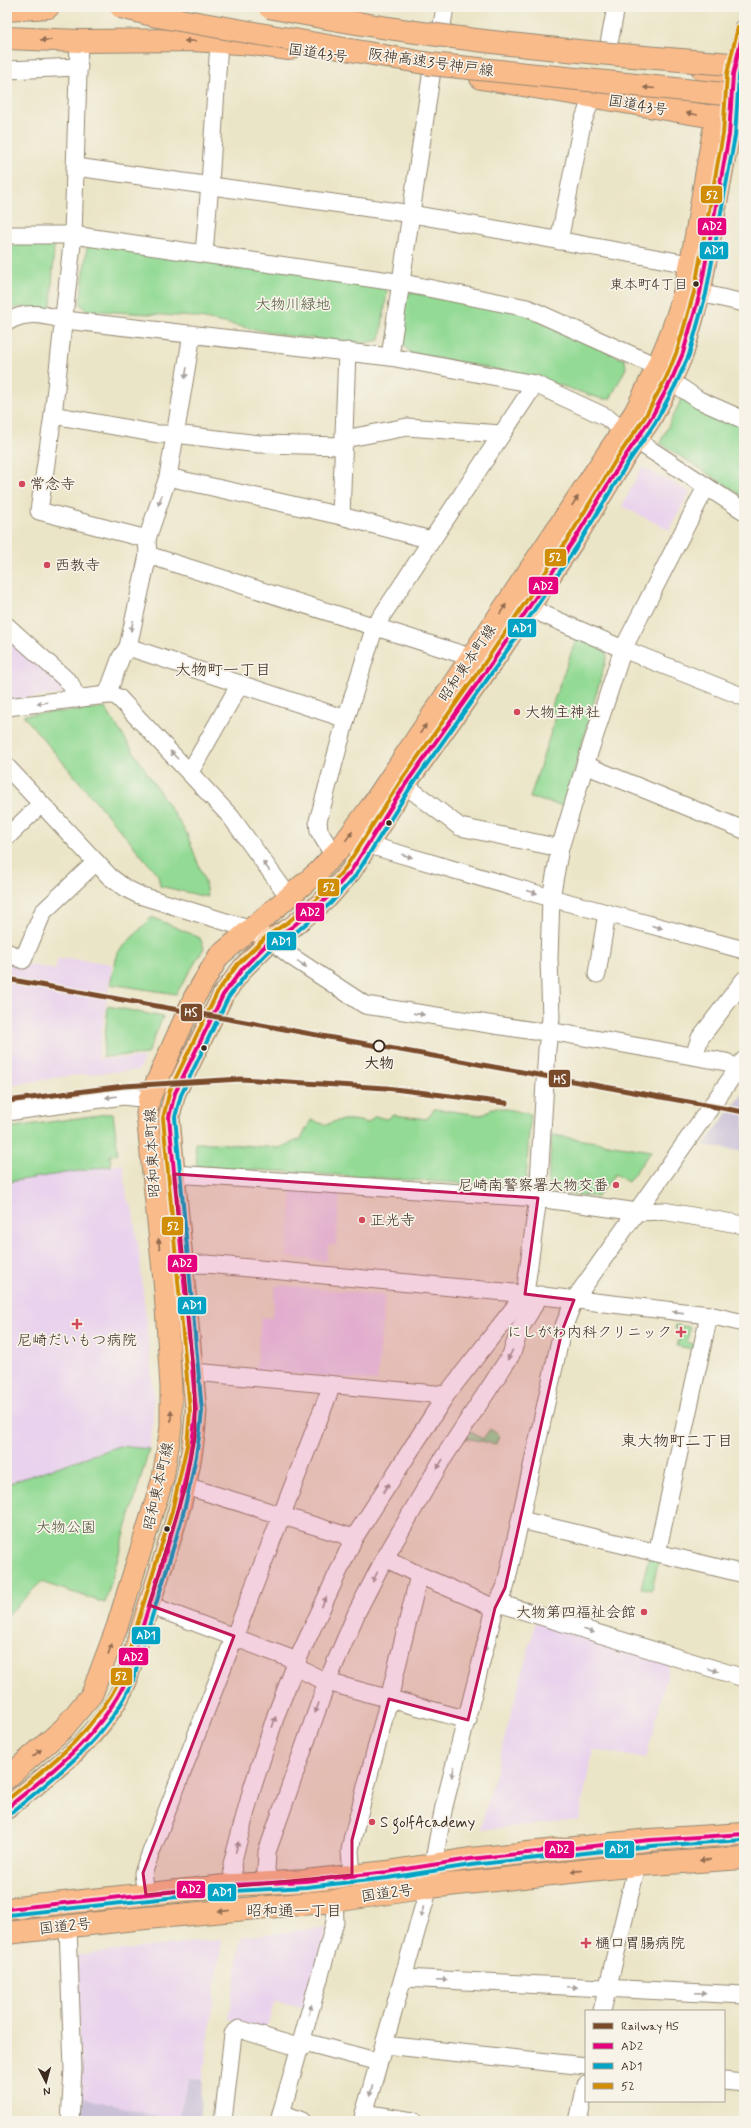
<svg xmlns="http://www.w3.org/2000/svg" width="751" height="2128" viewBox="0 0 751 2128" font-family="Mynerve,'Klee One',sans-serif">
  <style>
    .built { fill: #e9d2ed }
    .industrial { fill: #c9bfd7 }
    .green { fill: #93da94; stroke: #678259 }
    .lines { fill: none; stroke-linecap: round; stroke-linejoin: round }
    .minor-casing { stroke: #938872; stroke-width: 19 }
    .major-casing { stroke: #938872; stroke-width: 23 }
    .highway-casing { stroke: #938872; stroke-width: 24 }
    .minor { stroke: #fff; stroke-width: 17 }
    .major { stroke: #fabb8b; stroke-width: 21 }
    .highway { stroke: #fabb8b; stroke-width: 22 }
    .highway-bridge-casing { stroke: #938872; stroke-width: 24; stroke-linecap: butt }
    .highway-bridge { stroke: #fabb8b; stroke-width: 22 }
    .bus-1-casing { stroke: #f7f3e8; stroke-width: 7 }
    .bus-2-casing { stroke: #f7f3e8; stroke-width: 7 }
    .bus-3-casing { stroke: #f7f3e8; stroke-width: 7 }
    .bus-1 { stroke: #e5007d; stroke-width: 4 }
    .bus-2 { stroke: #03a3c5; stroke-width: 4 }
    .bus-3 { stroke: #d18d06; stroke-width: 4 }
    .rail-1-casing { stroke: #f7f3e8; stroke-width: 8 }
    .rail-1 { stroke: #7a4b2a; stroke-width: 5 }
    .oneway { fill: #916b4f }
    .oneway2 { fill: #a79f9a }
    .marked { fill: #c2185b; fill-opacity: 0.2; stroke: #c2185b; stroke-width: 3; stroke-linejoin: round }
    .bus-dot { fill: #3b2a1e; stroke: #f7f3e8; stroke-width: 1.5 }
    .poi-dot { fill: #d1495b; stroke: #f7f3e8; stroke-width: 1.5 }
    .stop-dot { fill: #f7f3e8; stroke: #3b2a1e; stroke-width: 2 }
    .labels { text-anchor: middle; stroke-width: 3.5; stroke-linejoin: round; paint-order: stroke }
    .bus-label { font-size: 14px; fill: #3b2a1e; stroke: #f7f3e8; text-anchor: end }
    .street-label { font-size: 15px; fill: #3b2a1e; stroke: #f7f3e8 }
    .park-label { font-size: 15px; fill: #51563c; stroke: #f7f3e8 }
    .poi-label { font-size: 15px; fill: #3b2a1e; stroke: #f7f3e8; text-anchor: start }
    .stop-label { font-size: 15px; font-weight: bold; fill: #3b2a1e; stroke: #f7f3e8 }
    .neighbourhood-label { font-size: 16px; fill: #3b2a1e; stroke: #f7f3e8 }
    .line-badge { stroke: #f7f3e8; stroke-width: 1.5 }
    .badge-label { font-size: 11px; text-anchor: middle; font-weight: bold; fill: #fff }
  </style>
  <rect width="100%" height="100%" fill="#f7f3e8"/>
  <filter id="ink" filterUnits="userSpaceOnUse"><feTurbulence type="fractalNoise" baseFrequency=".025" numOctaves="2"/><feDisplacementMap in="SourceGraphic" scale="8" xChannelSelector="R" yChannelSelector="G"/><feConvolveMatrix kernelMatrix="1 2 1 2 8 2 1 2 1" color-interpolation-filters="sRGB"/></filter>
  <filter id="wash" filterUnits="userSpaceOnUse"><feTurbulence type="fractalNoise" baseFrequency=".012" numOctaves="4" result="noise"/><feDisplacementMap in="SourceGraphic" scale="16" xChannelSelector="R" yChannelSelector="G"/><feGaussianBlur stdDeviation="0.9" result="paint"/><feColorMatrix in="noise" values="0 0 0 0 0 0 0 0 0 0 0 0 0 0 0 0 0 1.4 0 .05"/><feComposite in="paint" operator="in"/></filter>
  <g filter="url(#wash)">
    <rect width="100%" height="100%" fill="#ebe5c7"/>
    <g class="built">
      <path d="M642,467L690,492L669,530L622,506Z"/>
      <path d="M7,632L65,684L62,694L7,700Z"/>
      <path d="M58,959L84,960L112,964L98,1059L144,1058L139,1070L67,1076L7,1086V960L55,970Z"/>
      <path d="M123,1164L127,1199L132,1207L139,1252L154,1397L152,1433L149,1449L119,1446L7,1484V1182Z"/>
      <path d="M292,1188L340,1192L336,1245H328L326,1261L287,1257Z"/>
      <path d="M276,1285L385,1295L377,1381L256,1370L261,1317L272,1318Z"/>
      <path d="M536,1621L670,1663L646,1759L593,1749L579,1820L480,1830Z"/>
      <path d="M328,1927L305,2009L275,2001L266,2030L229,2020L241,1937Z"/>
      <path d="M222,1939L203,2079L190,2078L177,2121L81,2097L76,1955Z"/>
    </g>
    <g class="industrial">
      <path d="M744,1091V1152L704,1145L741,1096Z"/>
      <path d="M190,2078L203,2079L199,2121H77L81,2097L177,2121Z"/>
    </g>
    <g class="green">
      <path d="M93,243L382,284L387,292L380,340L365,343L288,336L195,317L86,310L80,304L87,248Z"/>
      <path d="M17,244L54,245L51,310L18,307L7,314V251Z"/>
      <path d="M407,292L516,310L625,360L626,368L610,399H602L535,377L410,353L400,341Z"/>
      <path d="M682,398L744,427V497L660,443Z"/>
      <path d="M577,637L603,647L607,656L564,806L530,798L557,713L550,711Z"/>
      <path d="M105,708L187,834L205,882L207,897L160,886L158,875L23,715Z"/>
      <path d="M152,917L200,938L204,948L176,994L110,984L118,952Z"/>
      <path d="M108,1006L163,1017L147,1054L103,1057Z"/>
      <path d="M496,1107L530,1114L526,1183L518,1187L197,1166L195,1143H213L279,1148L301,1139L311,1120L326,1125C339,1118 354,1119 368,1123L375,1116L386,1119L393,1115L427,1119L434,1109L481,1115Z"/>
      <path d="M113,1113L118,1154L110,1155L111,1166L7,1182V1128Z"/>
      <path d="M552,1135L651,1151L628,1182L615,1174L597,1197L551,1191L548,1186Z"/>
      <path d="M675,1325L690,1327L687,1342L694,1344L693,1349L677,1346L681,1330L675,1328Z"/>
      <path d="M490,1429L499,1435L496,1444L465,1438L469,1431L483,1439Z"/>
      <path d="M119,1446L149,1449L105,1603L41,1582L7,1616V1484Z"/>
      <path d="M649,1556L659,1558L652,1590L641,1588Z"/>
    </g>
  </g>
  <g filter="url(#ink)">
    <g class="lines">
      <defs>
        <g id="minor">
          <path d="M441,31L445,7"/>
          <path d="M79,41L73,235L53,415L39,511L147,539"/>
          <path d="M607,54L616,7"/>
          <path d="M7,70L79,67"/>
          <path d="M733,75L744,28"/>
          <path d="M76,167L412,214L689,264"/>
          <path d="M7,235H73L403,283L527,308L658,367"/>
          <path d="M559,241L582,124L592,97"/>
          <path d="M204,253L210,184L219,42"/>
          <path d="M700,293L744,303"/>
          <path d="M7,322C27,310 44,315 65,320L390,357L535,384L606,417L637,441L744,511"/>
          <path d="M390,357L432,70"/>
          <path d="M671,381L699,400L744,420"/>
          <path d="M53,415L158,434H175L259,444L344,446"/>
          <path d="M344,439L407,427L501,434"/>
          <path d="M168,477L341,516L431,540"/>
          <path d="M341,516L347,351"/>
          <path d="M148,555L483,661"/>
          <path d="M529,608L623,649L744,697"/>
          <path d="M7,626L70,683L77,699"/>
          <path d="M128,647L346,719"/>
          <path d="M107,695L121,657L128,647L148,555L147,539L168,477L192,334"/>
          <path d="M7,707L107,695H113L119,698L231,817L289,897"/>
          <path d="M585,765L744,830"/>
          <path d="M7,767L110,877L125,888L139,895L249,929L271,940L292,957L365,1005L534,1031H549L726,1062L737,1069"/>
          <path d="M190,772L240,684"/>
          <path d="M405,785L460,827L560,848"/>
          <path d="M7,837L41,804"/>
          <path d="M369,845L551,898L744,950"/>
          <path d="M334,856L319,831L318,821L346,719L375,626L535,384"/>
          <path d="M7,952L23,960L43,912L96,862"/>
          <path d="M597,974L607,913"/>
          <path d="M694,1056L700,1038L744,980"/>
          <path d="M7,1112L123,1096L149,1099"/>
          <path d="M174,1174L538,1198L638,1212L663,1211L744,1225"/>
          <path d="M170,1265L207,1264L525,1294L709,1315L744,1323"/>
          <path d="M194,1372L446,1395"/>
          <path d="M186,1486L354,1538"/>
          <path d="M521,1520L744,1574"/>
          <path d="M657,1553L709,1315"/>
          <path d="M385,1558L419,1575L495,1608"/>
          <path d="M498,1603L744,1678"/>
          <path d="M149,1605L297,1661"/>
          <path d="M295,1667L327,1682L468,1720"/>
          <path d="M352,1875L350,1851L352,1840L389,1699L419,1575"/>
          <path d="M270,1882L266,1871L267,1852L327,1682L357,1612L382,1563L442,1460L511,1355L520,1329L540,1295"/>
          <path d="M234,1885L232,1864L252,1789L276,1715L297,1661L354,1538L446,1395L525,1294L538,1198L547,1049L551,1018L549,958L551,898L560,848L585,765L623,649L706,487"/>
          <path d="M146,1895L143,1873L332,1385"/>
          <path d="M68,1926L73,2069L70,2121"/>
          <path d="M403,1978L744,1995"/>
          <path d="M602,2011L637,1865"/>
          <path d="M301,2041L379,2062"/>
          <path d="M384,2045L586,2066"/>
          <path d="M724,2081L744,2083"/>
          <path d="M281,2113L302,2121"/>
          <path d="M364,2113L413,2121"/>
          <path d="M223,2121L233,2034L239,2029L301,2048"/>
          <path d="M279,2121L335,1922L334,1901"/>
          <path d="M362,2121L429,1887L444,1806L495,1608L505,1588L562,1331L574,1300L744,1060"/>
          <path d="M578,2121L586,2085"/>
        </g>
        <g id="major">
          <path d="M7,1778L63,1729L92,1694L117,1627L163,1478L171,1427V1387L165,1291L147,1114L149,1099L194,998L219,956L318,872L341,847L372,805L635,412C652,378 669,343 680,306C697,245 703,181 716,118L723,102"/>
          <path d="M7,1808C52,1771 105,1735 127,1679C149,1589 192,1504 196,1411L169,1117L175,1093L223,995L243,968L271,940L292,927L327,898L351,871L405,785L491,664L576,537L622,461L650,420L671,381L683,353L700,293L729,135L733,78"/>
        </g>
        <g id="highway">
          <path d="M7,10L48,7"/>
          <path d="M7,38L79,41L192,40L254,44L289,49"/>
          <path d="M703,70L744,77"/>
          <path d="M481,78L744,122"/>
          <path d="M7,1909L234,1885L305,1881L387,1872L470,1859L650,1840L744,1834"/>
          <path d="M7,1933L135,1919L334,1901L429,1887L637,1865L744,1858"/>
        </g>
      </defs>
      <use href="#minor" class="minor-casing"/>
      <use href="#major" class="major-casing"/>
      <use href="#highway" class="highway-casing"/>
      <use href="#minor" class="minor"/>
      <use href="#major" class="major"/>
      <use href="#highway" class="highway"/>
      <defs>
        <g id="highway-bridge">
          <path d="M121,7L157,16L430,64L744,96"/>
          <path d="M269,7C426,39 585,53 744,65"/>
        </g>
      </defs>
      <use href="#highway-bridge" class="highway-bridge-casing"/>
      <use href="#highway-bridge" class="highway-bridge"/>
      <defs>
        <g id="bus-1">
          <path d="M7,1808C55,1769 100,1736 127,1679C152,1588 187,1506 196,1411L169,1117L175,1093L223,995L243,968L271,940L292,927L327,898L351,871L405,785L491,664L576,537L622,461L650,420L671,381L683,353L700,293L729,135L733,75L744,28"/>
          <path d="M7,1909L234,1885L305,1881L387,1872L470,1859L650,1840L744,1834"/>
        </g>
        <g id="bus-2">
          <path d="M11,1813C58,1774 108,1738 133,1681C157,1591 194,1505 202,1411L175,1117L181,1095L228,998L248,972L275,945L296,932L331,903L356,875L410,788L496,667L581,540L627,464L655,423L676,384L689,355L706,294L735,136L739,76L744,54"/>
          <path d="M8,1915L234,1891L306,1887L388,1878L471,1865L651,1846L744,1840"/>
        </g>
        <path id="bus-3" d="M7,1800C53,1763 95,1731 121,1677L172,1511L187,1445L190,1411L163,1118L170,1090L218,991L238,964L267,936L288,922L323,894L346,867L400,782L486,661L571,534L617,458L645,417L666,378L677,351L694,292L723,134L727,74L738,27"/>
      </defs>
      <use href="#bus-1" class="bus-1-casing"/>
      <use href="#bus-2" class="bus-2-casing"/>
      <use href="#bus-3" class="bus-3-casing"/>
      <use href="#bus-1" class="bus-1"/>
      <use href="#bus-2" class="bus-2"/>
      <use href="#bus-3" class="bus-3"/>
      <defs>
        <g id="rail-1">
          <path d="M7,979L744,1112"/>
          <path d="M7,1101L124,1086L241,1079L386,1088L506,1103"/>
        </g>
      </defs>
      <use href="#rail-1" class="rail-1-casing"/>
      <use href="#rail-1" class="rail-1"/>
    </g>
    <defs><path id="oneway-solid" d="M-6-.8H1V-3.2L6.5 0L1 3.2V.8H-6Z"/></defs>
    <g class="oneway">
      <use href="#oneway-solid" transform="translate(46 40) rotate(-178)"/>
      <use href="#oneway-solid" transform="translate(190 41) rotate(-179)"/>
      <use href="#oneway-solid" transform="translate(649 88) rotate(-175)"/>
      <use href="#oneway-solid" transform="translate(692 114) rotate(-170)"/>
      <use href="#oneway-solid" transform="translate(575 501) rotate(-56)"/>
      <use href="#oneway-solid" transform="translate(503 609) rotate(-56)"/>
      <use href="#oneway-solid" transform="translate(423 729) rotate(-56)"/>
      <use href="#oneway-solid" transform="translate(349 836) rotate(-54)"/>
      <use href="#oneway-solid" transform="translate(159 1244) rotate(-96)"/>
      <use href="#oneway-solid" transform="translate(171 1416) rotate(-89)"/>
      <use href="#oneway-solid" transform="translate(110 1649) rotate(-70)"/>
      <use href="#oneway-solid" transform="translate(37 1753) rotate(-40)"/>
      <use href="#oneway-solid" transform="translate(705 1860) rotate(176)"/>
      <use href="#oneway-solid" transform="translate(576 1871) rotate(174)"/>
      <use href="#oneway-solid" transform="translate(224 1911) rotate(175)"/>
    </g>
    <g class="oneway2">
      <use href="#oneway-solid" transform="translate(186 373) rotate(100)"/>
      <use href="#oneway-solid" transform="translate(160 500) rotate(109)"/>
      <use href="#oneway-solid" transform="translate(132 626) rotate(102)"/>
      <use href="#oneway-solid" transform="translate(42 703) rotate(173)"/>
      <use href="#oneway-solid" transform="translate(174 755) rotate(-134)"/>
      <use href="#oneway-solid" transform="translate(407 856) rotate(16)"/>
      <use href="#oneway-solid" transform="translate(266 866) rotate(-126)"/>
      <use href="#oneway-solid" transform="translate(532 892) rotate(16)"/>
      <use href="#oneway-solid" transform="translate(657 927) rotate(15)"/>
      <use href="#oneway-solid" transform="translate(302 964) rotate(34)"/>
      <use href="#oneway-solid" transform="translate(419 1014) rotate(8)"/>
      <use href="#oneway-solid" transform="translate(111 1097) rotate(173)"/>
      <use href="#oneway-solid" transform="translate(678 1312) rotate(-173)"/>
      <use href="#oneway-solid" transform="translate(510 1355) rotate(118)"/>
      <use href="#oneway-solid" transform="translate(440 1464) rotate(120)"/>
      <use href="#oneway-solid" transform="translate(386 1488) rotate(-57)"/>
      <use href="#oneway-solid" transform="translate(375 1577) rotate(117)"/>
      <use href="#oneway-solid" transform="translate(324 1602) rotate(-65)"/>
      <use href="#oneway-solid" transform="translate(589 1631) rotate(17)"/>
      <use href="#oneway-solid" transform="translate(486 1646) rotate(104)"/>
      <use href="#oneway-solid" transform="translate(713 1670) rotate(16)"/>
      <use href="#oneway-solid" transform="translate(317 1708) rotate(110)"/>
      <use href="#oneway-solid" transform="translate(274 1722) rotate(-72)"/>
      <use href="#oneway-solid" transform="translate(453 1772) rotate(105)"/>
      <use href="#oneway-solid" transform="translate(237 1847) rotate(-75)"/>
      <use href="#oneway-solid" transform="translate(422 1912) rotate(106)"/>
      <use href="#oneway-solid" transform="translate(442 1980) rotate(3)"/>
      <use href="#oneway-solid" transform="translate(572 1987) rotate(3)"/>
      <use href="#oneway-solid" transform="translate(701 1993) rotate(3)"/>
      <use href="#oneway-solid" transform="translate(310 2010) rotate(-73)"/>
      <use href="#oneway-solid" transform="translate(371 2091) rotate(106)"/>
    </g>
  </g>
  <path class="marked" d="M174,1174L538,1198L525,1294L574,1300L562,1331L505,1588L495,1608L468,1720L389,1699L352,1840V1875L146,1895L143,1873L234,1636L149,1605L186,1486L195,1438L194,1372Z"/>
  <g class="bus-dot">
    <circle cx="696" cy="284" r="3.5"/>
    <circle cx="389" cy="823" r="3.5"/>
    <circle cx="204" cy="1048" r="3.5"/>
    <circle cx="167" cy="1529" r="3.5"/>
  </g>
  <g class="poi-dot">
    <circle cx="22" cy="484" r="4"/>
    <circle cx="47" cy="565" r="4"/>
    <circle cx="517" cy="712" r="4"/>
    <circle cx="616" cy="1185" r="4"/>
    <circle cx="362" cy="1220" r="4"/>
    <path d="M75 1318h4v4h4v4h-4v4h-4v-4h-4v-4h4z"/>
    <path d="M679 1326h4v4h4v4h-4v4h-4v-4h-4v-4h4z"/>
    <circle cx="644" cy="1612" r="4"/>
    <circle cx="372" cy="1822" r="4"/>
    <path d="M584 1937h4v4h4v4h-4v4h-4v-4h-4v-4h4z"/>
  </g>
  <circle class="stop-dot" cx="379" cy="1046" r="5.5"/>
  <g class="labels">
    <g class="bus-label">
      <text x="688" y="289">東本町4丁目</text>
    </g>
    <g class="street-label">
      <text transform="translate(318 53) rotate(8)" y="5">国道43号</text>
      <text transform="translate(431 62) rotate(8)" y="5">阪神高速3号神戸線</text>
      <text transform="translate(638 105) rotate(10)" y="5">国道43号</text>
      <text transform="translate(467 663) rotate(-56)" y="5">昭和東本町線</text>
      <text transform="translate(152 1153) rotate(-93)" y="5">昭和東本町線</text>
      <text transform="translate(158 1486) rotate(-77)" y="5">昭和東本町線</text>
      <text transform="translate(387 1893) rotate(-8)" y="5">国道2号</text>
      <text transform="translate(65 1926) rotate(-6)" y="5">国道2号</text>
    </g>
    <g class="park-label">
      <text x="293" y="309">大物川緑地</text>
      <text x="66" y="1532">大物公園</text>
    </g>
    <g class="poi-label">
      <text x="30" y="489">常念寺</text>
      <text x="55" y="570">西教寺</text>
      <text x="525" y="717">大物主神社</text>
      <text x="608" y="1190" text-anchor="end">尼崎南警察署大物交番</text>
      <text x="370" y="1225">正光寺</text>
      <text x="672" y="1337" text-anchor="end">にしがわ内科クリニック</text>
      <text x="77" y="1345" text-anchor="middle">尼崎だいもつ病院</text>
      <text x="636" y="1617" text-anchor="end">大物第四福祉会館</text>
      <text x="380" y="1827">S golfAcademy</text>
      <text x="595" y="1948">樋口胃腸病院</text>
    </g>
    <g class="stop-label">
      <text x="379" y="1068">大物</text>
    </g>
    <g class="neighbourhood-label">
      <text x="223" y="675">大物町一丁目</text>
      <text x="677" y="1446">東大物町二丁目</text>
      <text x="294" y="1916">昭和通一丁目</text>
    </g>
  </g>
  <g class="line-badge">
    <rect x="700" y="185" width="23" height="19" rx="4" fill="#d18d06"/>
    <rect x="697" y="217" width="30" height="19" rx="4" fill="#e5007d"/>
    <rect x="699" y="241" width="30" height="19" rx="4" fill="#03a3c5"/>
    <rect x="544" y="548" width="23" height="19" rx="4" fill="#d18d06"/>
    <rect x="528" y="576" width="31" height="19" rx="4" fill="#e5007d"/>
    <rect x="507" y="618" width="30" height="20" rx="4" fill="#03a3c5"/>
    <rect x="317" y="878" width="23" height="19" rx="4" fill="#d18d06"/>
    <rect x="295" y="902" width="30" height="20" rx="4" fill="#e5007d"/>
    <rect x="266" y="931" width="31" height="20" rx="4" fill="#03a3c5"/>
    <rect x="180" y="1003" width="23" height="19" rx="4" fill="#7a4b2a"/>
    <rect x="548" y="1069" width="23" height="19" rx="4" fill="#7a4b2a"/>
    <rect x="161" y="1216" width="23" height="20" rx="4" fill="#d18d06"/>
    <rect x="167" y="1254" width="31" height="19" rx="4" fill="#e5007d"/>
    <rect x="177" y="1296" width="30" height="19" rx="4" fill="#03a3c5"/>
    <rect x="131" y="1626" width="30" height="19" rx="4" fill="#03a3c5"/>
    <rect x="118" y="1647" width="31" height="19" rx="4" fill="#e5007d"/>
    <rect x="110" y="1667" width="23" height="19" rx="4" fill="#d18d06"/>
    <rect x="604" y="1840" width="31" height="19" rx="4" fill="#03a3c5"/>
    <rect x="544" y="1840" width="31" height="19" rx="4" fill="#e5007d"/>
    <rect x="176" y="1880" width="30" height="19" rx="4" fill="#e5007d"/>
    <rect x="207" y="1883" width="30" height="19" rx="4" fill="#03a3c5"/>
  </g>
  <g class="badge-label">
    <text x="712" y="199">52</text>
    <text x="712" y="230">AD2</text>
    <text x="714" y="254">AD1</text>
    <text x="555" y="561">52</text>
    <text x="543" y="590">AD2</text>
    <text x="522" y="632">AD1</text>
    <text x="329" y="891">52</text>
    <text x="310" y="916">AD2</text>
    <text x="281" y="945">AD1</text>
    <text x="191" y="1016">HS</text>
    <text x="560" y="1083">HS</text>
    <text x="173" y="1230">52</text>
    <text x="182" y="1267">AD2</text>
    <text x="192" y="1309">AD1</text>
    <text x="146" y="1639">AD1</text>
    <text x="133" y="1661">AD2</text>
    <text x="121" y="1680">52</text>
    <text x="619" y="1853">AD1</text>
    <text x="559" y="1853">AD2</text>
    <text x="191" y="1893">AD2</text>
    <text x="222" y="1896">AD1</text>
  </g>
  <rect width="751" height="2128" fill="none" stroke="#f7f3e8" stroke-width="24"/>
  <rect x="585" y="2010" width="140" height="92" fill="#f7f3e8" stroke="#aca397"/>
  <rect x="593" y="2023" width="20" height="6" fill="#7a4b2a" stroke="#aca397"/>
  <text x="621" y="2030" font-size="12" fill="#3b2a1e">Railway HS</text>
  <rect x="593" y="2043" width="20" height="6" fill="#e5007d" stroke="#aca397"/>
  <text x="621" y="2050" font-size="12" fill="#3b2a1e">AD2</text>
  <rect x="593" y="2063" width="20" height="6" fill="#03a3c5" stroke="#aca397"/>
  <text x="621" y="2070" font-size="12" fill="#3b2a1e">AD1</text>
  <rect x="593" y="2083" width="20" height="6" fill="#d18d06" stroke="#aca397"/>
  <text x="621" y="2090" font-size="12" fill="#3b2a1e">52</text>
  <g transform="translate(46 2082) rotate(174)" stroke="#f7f3e8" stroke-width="3" paint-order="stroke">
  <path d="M0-3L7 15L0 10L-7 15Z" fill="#3b2a1e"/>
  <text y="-6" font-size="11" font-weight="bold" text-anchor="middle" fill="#3b2a1e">N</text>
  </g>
</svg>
